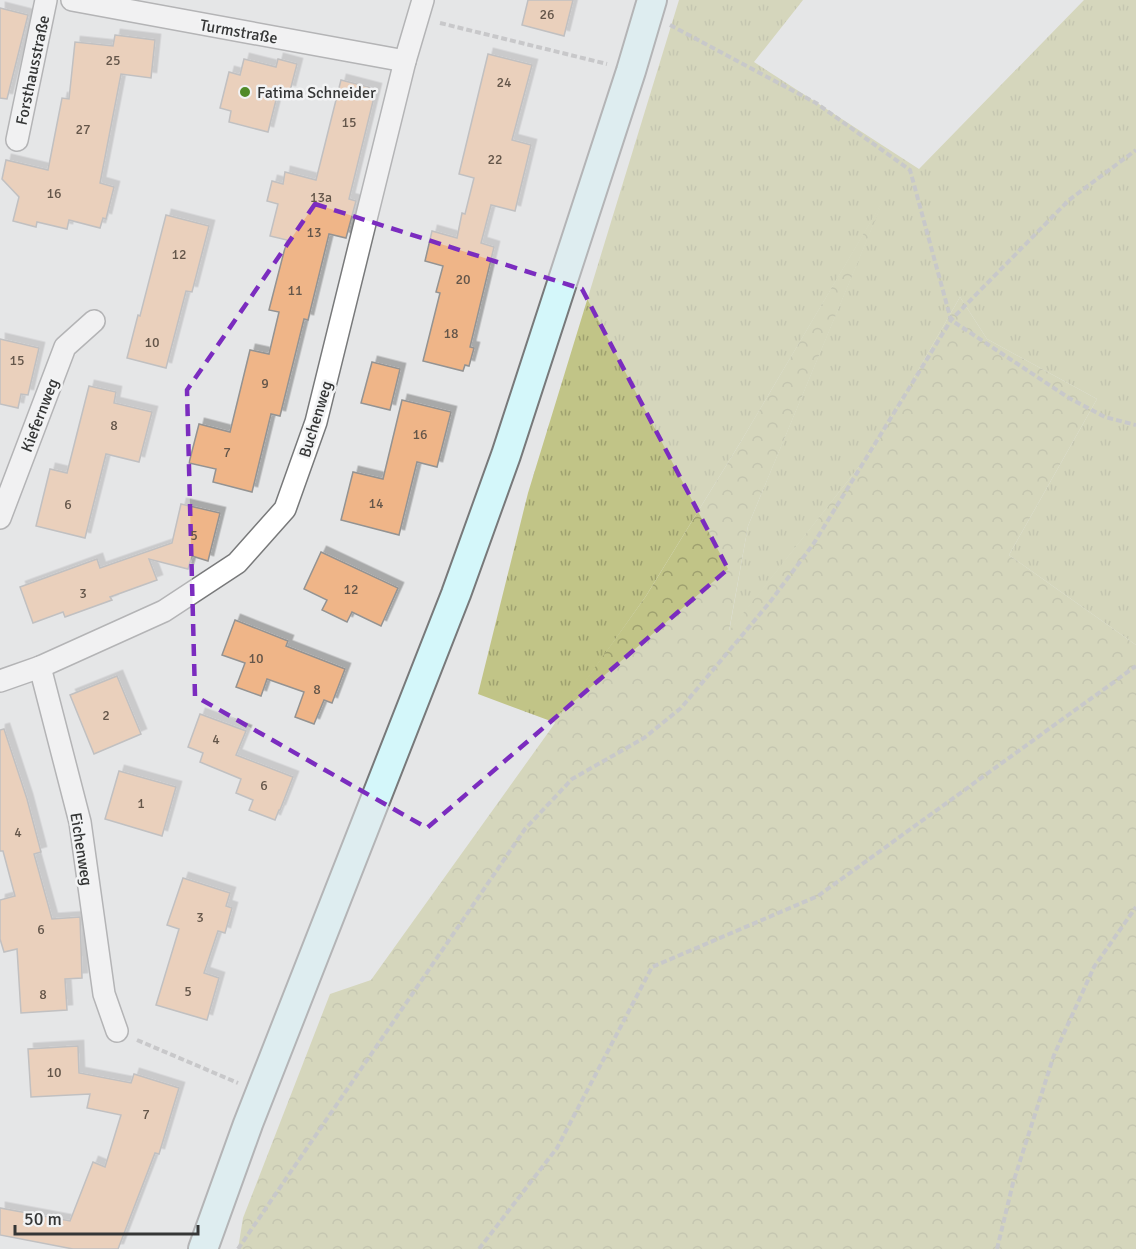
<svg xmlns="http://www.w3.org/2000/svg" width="1136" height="1249" viewBox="0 0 1136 1249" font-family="Signika,sans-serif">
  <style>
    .grass { fill: url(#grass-tufts) }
    .forest { fill: url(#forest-crowns) }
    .building { fill: #efb588; stroke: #949392; stroke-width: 1.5; filter: url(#shadow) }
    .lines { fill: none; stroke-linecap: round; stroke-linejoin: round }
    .minor-casing { stroke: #78797a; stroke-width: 24 }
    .secondary-casing { stroke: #78797a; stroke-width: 32 }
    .path { stroke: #a4a5a6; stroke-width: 4; stroke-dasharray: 6 3; stroke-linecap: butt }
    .minor { stroke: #fff; stroke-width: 21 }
    .secondary { stroke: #d4f7fa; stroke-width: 28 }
    .marked { fill: none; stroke: #7b2cbf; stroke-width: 4.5; stroke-dasharray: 12 8; stroke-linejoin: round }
    .poi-dot { fill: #518a27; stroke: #f2f3f4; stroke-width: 2 }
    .labels { text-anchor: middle; stroke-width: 5; stroke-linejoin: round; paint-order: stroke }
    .number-label { font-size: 14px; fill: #64564a }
    .street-label { font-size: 16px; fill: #353636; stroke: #f2f3f4 }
    .poi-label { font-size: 16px; fill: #353636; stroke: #f2f3f4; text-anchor: start }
  </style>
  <defs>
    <pattern id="grass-tufts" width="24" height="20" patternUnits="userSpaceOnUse" patternTransform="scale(1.5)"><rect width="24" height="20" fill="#c1c487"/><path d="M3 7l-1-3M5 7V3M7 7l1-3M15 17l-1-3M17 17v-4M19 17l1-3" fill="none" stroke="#9ea06f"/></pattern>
    <pattern id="forest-crowns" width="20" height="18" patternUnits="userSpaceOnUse" patternTransform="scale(1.5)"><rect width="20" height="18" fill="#c1c487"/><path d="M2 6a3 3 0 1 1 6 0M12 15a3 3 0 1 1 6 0" fill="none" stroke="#9ea06f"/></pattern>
    <filter id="shadow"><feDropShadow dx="5.5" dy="-5.5" stdDeviation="0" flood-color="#0004"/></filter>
  </defs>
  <rect width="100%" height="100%" fill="#e5e6e7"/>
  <path class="grass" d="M679,0H803L754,62L919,169L1084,0H1136V645L1009,555L1097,399L987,339L960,297L873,449L729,632L748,526L882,203L740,443L646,596L556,723L478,694L528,493Z"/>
  <path class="forest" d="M885,197L748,526L729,631L873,449L960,297L987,339L1097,399L1009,555L1136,645V1249H238L243,1218L330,994L371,980L646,596L740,443Z"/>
  <g class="building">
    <path d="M528,0H573L564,36L522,25Z"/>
    <path d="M0,8L28,15L7,99L0,98Z"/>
    <path d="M115,35L155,40L151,78L121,74L100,183L114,187L106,219L103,218L100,228L69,220L67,229L37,222L36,227L13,221L19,197L2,179L6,160L48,170L62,98L69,99L75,42L113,46Z"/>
    <path d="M488,54L532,65L512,140L531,145L515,211L491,205L481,243L494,247L470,347L474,348L469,366L465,365L463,371L423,361L440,293L436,292L443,266L425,261L432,231L457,238L462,213L465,214L474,178L459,174Z"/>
    <path d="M244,59L276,67L278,59L297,64L290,91L279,88L268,132L229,122L231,111L220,108L229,72L240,75Z"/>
    <path d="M341,80L376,89L349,199L356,201L346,238L329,234L308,320L304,319L280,416L271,414L252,492L213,482L216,469L189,463L199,424L230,432L250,350L269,354L279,312L269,310L287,240L270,236L278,204L267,201L272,181L283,184L285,172L316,180Z"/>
    <path d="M166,215L209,226L192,292L186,291L166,368L127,358L138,315L140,316Z"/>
    <path d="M0,339L39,348L28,395L21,394L18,408L0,404Z"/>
    <path d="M372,362L400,369L390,410L361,403Z"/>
    <path d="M89,386L116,392L114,403L152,412L139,462L106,454L85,538L36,526L50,469L67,473Z"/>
    <path d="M402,400L451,412L437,467L417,462L399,535L341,520L353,472L383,479Z"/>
    <path d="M181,504L220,513L208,561L192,556L188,569L149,559L157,580L110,597L112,600L65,617L63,612L33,623L20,587L97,559L100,568L172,543Z"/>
    <path d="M321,552L398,588L381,626L352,612L347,622L322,610L327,600L304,589Z"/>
    <path d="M235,620L288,641L286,646L345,669L332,703L324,700L314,724L295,717L304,692L267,679L261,696L236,687L245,663L222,655Z"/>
    <path d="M117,676L141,734L94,754L70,695Z"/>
    <path d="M200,714L246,731L236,755L293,777L280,810H279L275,820L249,810L253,800L236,793L241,779L200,762L203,753L188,747Z"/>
    <path d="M4,729L27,799L41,852L34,854L52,919L80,917L82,978L65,979L67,1010L21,1013L17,949L4,952L0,939V900L15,896L3,851H0V730Z"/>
    <path d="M119,771L176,787L162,836L105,819Z"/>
    <path d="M183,878L230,893L226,906L232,908L225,933L218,931L204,973L219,978L207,1020L156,1005L179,929L167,925Z"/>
    <path d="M78,1046L79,1073L131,1083L134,1074L179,1088L159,1154L155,1153L118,1249H73L0,1235V1208L70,1221L93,1162L105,1167L121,1115L87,1108L90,1094L31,1097L28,1049Z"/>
  </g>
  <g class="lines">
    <defs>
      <g id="minor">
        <path d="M72,0L405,61"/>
        <path d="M17,140L46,0"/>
        <path d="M0,518L65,347L94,321"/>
        <path d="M40,667L80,822L104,994L117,1031"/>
        <path d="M0,681L40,667L164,611L237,563L285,509L316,422L405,61L423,0"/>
      </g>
      <path id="secondary" d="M203,1249L248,1124L456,594L506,455L631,71L652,0"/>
    </defs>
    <use href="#minor" class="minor-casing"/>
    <use href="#secondary" class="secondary-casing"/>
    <g class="path">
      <path d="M440,23L607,64"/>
      <path d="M670,25L816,103L910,170L951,320L1069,398L1105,417L1136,425"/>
      <path d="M137,1040L238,1083"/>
      <path d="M238,1249L525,829L572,779L644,738L681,708L770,602L814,543L951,320L1069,200L1136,150"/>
      <path d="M479,1249L557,1148L652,967L818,896L1136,666"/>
      <path d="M997,1249L1013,1183L1054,1055L1094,967L1136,907"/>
    </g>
    <use href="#minor" class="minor"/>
    <use href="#secondary" class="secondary"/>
  </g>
  <path d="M0 0H1136V1249H0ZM315,204L582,289L728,569L427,828L195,696L187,390Z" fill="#e5e6e7" fill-opacity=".55" fill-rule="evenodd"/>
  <path class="marked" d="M315,204L582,289L728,569L427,828L195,696L187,390Z"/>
  <circle class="poi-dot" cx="245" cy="92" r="6"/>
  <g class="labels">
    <g class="number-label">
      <text x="547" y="19">26</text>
      <text x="113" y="65">25</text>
      <text x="504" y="87">24</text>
      <text x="349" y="127">15</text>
      <text x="83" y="134">27</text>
      <text x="495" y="164">22</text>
      <text x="54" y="198">16</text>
      <text x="321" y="202">13a</text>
      <text x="314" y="237">13</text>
      <text x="179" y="259">12</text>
      <text x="463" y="284">20</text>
      <text x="295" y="295">11</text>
      <text x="451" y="338">18</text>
      <text x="152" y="347">10</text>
      <text x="17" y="365">15</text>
      <text x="265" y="388">9</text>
      <text x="114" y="430">8</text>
      <text x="420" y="439">16</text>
      <text x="227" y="457">7</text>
      <text x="376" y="508">14</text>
      <text x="68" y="509">6</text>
      <text x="194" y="540">5</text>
      <text x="351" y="594">12</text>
      <text x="83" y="598">3</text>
      <text x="256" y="663">10</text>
      <text x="317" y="694">8</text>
      <text x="106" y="720">2</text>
      <text x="216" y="744">4</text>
      <text x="264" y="790">6</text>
      <text x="141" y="808">1</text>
      <text x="18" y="837">4</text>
      <text x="200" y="922">3</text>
      <text x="41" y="934">6</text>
      <text x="188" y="996">5</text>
      <text x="43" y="999">8</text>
      <text x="54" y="1077">10</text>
      <text x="146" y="1119">7</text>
    </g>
    <g class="street-label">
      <text transform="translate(239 31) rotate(10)" y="6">Turmstraße</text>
      <text transform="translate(32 70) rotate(-78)" y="6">Forsthausstraße</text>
      <text transform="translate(39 415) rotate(-69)" y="6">Kiefernweg</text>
      <text transform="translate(315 419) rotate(-73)" y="6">Buchenweg</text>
      <text transform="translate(82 849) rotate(81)" y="6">Eichenweg</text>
    </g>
    <g class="poi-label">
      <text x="257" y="98">Fatima Schneider</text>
    </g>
  </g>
  <path d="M15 1225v9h183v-9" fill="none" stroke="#353636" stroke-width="3"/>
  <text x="24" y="1225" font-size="18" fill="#353636" stroke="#f2f3f4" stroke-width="4.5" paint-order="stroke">50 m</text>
</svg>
